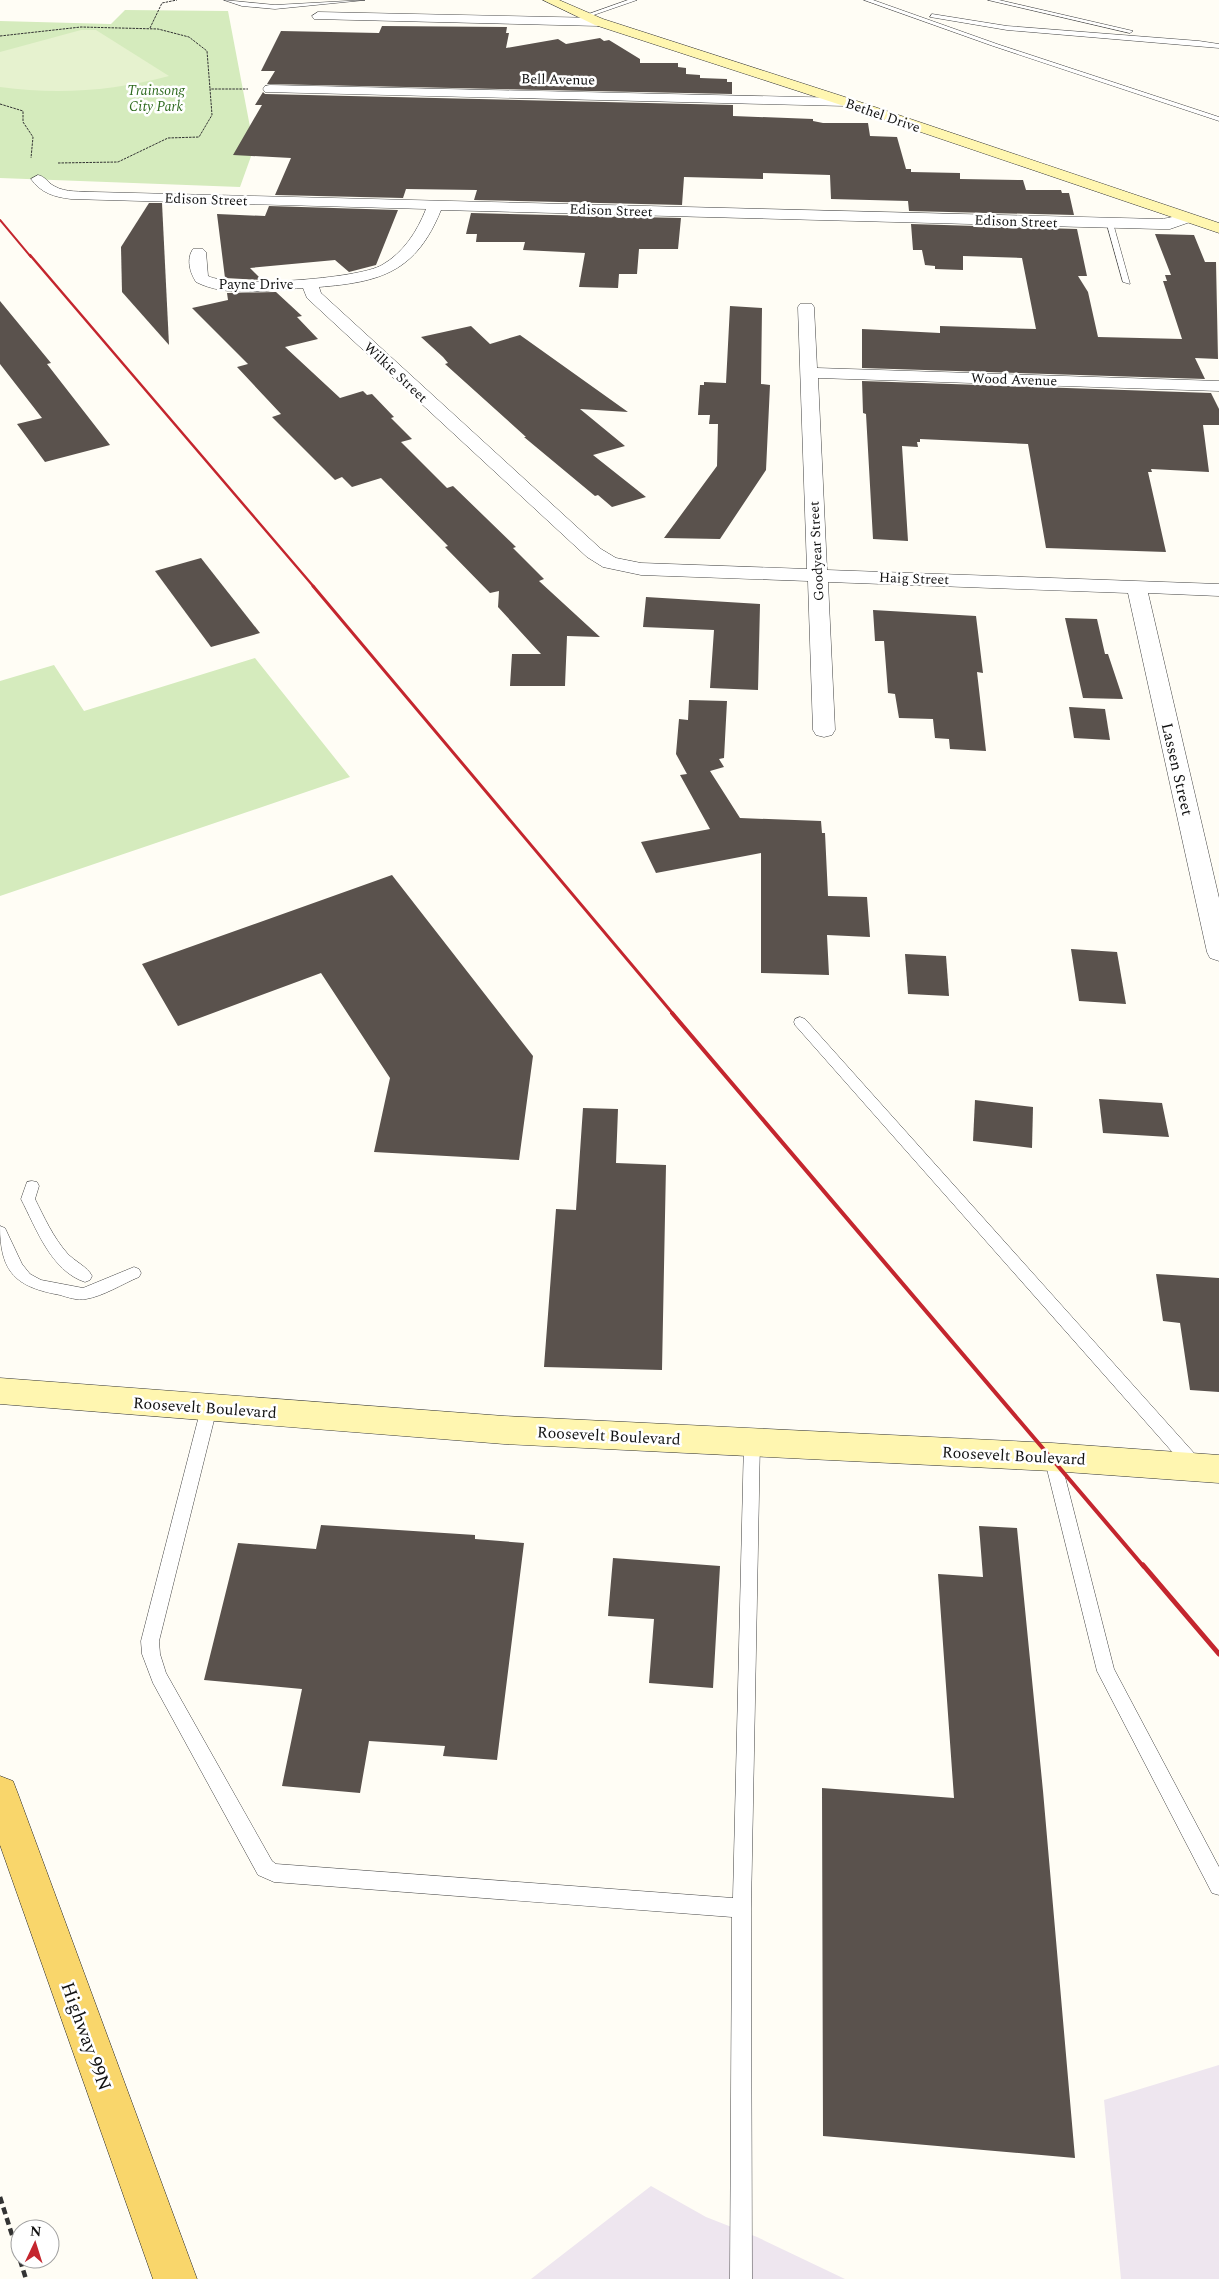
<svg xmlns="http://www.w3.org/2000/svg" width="1219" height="2279" viewBox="0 0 1219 2279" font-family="Spectral,serif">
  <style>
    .industrial { fill: #eee6ef }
    .green { fill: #d5ebbd }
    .pitch { fill: #e6f2cf }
    .building { fill: #5a524d }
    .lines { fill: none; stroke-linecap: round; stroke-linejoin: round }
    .lane-casing { stroke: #444; stroke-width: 1 }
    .street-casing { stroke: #444; stroke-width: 1 }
    .secondary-casing { stroke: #333; stroke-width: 1 }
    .primary-casing { stroke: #222; stroke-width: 1 }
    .path-far1 { stroke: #333; stroke-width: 1; stroke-dasharray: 2.5 1; stroke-linecap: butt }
    .path { stroke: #333; stroke-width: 4.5; stroke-dasharray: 7 4; stroke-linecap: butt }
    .lane { fill: #fff; fill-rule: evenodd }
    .street { fill: #fff; fill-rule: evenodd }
    .secondary { fill: #fff6b0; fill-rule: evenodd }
    .primary { fill: #f9d66b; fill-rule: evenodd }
    .rail-far4 { stroke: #c4262e; stroke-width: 2 }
    .rail-far3 { stroke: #c4262e; stroke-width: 2.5 }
    .rail-far2 { stroke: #c4262e; stroke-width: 3 }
    .rail-far1 { stroke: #c4262e; stroke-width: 4 }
    .rail { stroke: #c4262e; stroke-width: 5 }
    .labels { text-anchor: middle; stroke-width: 5; stroke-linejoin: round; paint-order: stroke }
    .far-street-label { font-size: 14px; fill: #111; stroke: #fff }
    .far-park-label { font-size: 14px; font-style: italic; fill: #2f6b1f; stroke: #fff }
    .street-label { font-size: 16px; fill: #111; stroke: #fff }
    .near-street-label { font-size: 19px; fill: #111; stroke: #fff }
  </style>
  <rect width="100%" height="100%" fill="#fffdf5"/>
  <g class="industrial">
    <path d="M1219,2065V2279H1121L1104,2100Z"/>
    <path d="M651,2186L706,2217L757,2237L845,2279H531Z"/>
  </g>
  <g class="green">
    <path d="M125,10L228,11L254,148L240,187L0,178V21L111,24Z"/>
    <path d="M255,658L350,777L0,896V681L54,665L84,711Z"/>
  </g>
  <path class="pitch" d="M81,30H96L169,76C113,91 58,95 0,87V52Z"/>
  <g class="building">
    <path d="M382,26L507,27L506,33H509L506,48L558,39L566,44L600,38L604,41L609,40L640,59V63H678V67L686,68V74L700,75V78L727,79V82H732V94L267,84L275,71H261L281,31L379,33Z"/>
    <path d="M263,92L265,94L733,105V116L813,119V121L823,123H868L870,136L897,137L906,169H911V172L960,173V179L1023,180L1026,190H1061L1062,193H1069L1074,215L909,211L908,201L831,199L830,175L763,173V179L684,177L682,205L474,200L477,190L406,189L403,198L275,195L291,158L233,155L262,105H255Z"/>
    <path d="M149,203H162L169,345L122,292L121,247Z"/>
    <path d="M269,206L398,210L376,265L349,272L335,260L250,268L262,280L225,278L217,214L265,216Z"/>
    <path d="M471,213L681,218L678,249H639L637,274H619L618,288L579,287L585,253L523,250L525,242H476L477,234H466Z"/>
    <path d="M911,224L1077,229L1087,276H1078L1088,292L1098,337L1182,339L1163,281H1167L1165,275H1171L1155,234L1194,235L1205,262H1216L1218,359L1195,358L1205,379L862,368V329L940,333V326L1036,329L1022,258L963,256V270L935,269V266L925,265L922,250H913Z"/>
    <path d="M276,292L302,316L297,317L318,339L285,347L340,398L363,391L367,395L372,394L394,417L391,418L412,439L401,442L447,488L453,486L516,547L513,548L544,579L539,581L600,637L567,636L565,686H510L512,654H541L498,607L499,591L490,593L445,547L448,546L381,478L352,487L342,477L335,480L272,417L281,414L237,367L248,364L192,308L228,300L227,293Z"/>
    <path d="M0,301L51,363L47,364L110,445L45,462L17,424L42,418L0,364Z"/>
    <path d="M730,306L762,308L761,384L770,385L766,470L720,539L664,538L717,466L718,424H709L710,415H698L700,385H704V382L726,383Z"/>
    <path d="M471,326L490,344L520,335L628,412L580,409L625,446L593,455L646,497L612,507L598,495L595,496L524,437H526L445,364L448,363L443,357L421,337Z"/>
    <path d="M862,381L1211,393L1219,409V425H1203L1209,472L1151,469L1152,472H1148L1166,552L1046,548L1028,444L920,439V442H917L918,447L902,446L908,541L873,539L866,414L863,413Z"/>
    <path d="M201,558L260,633L211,647L155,571Z"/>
    <path d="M646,597L760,604L758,690L710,688L714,630L643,627Z"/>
    <path d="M873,610L976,616L983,673L977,672L986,751L950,749L949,739L935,738L933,719L899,718L895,694L888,693L884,641H875Z"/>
    <path d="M1065,618L1097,619L1105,654H1108L1123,699L1083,698Z"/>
    <path d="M689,700L727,701L724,758L719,759L724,767L710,771L740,818L821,821L822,833H825L828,896L867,897L870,937L827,935L829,975L761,973V853L656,873L641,842L710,829L680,775L687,774L676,754L679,719L688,720Z"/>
    <path d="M1069,707L1105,709L1110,740L1074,738Z"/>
    <path d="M392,875L533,1056L519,1160L374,1152L390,1078L321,973L178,1026L142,964Z"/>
    <path d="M1071,949L1117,952L1126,1004L1079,1001Z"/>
    <path d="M905,954L946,956L949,996L908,994Z"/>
    <path d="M1099,1099L1162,1103L1169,1137L1103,1133Z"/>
    <path d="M975,1100L1033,1107L1032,1148L973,1141Z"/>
    <path d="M583,1108L618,1109L616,1163L666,1165L662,1370L544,1367L556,1209L576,1210Z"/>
    <path d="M1156,1274L1219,1278V1392L1190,1390L1180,1323L1163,1321Z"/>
    <path d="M321,1525L475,1535V1539L524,1543L497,1760L443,1756L445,1746L369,1741L360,1793L282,1786L302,1689L204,1680L238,1543L316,1549Z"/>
    <path d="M979,1526L1017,1528L1043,1791L1075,2158L823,2136L822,1788L954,1798L938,1574L983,1577Z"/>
    <path d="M613,1558L720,1566L713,1688L649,1683L654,1619L608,1616Z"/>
  </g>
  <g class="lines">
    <defs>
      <g id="lane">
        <path d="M224,0L275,5L365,0L275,9L242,6Z"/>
        <path d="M628,0H637L588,17L583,16Z"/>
        <path d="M864,0H873L997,44L1219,117V121L993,46Z"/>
        <path d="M988,0H999L1133,31L1130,33Z"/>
        <path d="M932,14L1007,26L1199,41L1219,44V48L1007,30L930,17Z"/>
        <path d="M1106,221L1113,223L1130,284L1123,282Z"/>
        <path d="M800,1017L805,1019L1202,1462L1204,1467L1202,1472L1196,1474L1190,1472L795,1025L794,1022L795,1019Z"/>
        <path d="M32,1181L37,1182L39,1186L35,1199C44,1217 53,1237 67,1253C74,1261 88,1267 92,1276L90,1280L85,1282C51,1271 36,1228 21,1199L27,1182Z"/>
        <path d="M0,1226L5,1228L22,1264L30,1274L41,1280L83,1288L134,1267L139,1269L141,1273L139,1277C122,1284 104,1296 86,1299C78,1301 67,1297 60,1295C16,1287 0,1273 0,1226Z"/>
        <path d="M209,1401L215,1403L217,1408L159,1641L160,1654L166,1673L272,1861L276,1864L733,1898L744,1441L746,1436L752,1434L758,1436L760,1441L751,1908L752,2279H730L732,1917L274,1882L258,1875L153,1683L142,1654L141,1641L201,1408L203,1403Z"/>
        <path d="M1052,1450L1058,1452L1060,1457L1114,1669L1219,1867V1895L1212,1893L1097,1671L1044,1457L1046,1452Z"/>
      </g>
      <g id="street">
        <path d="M318,12L599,18L605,22L599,26L314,19L312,16Z"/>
        <path d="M270,85L846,98L853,102L846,106L265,92L263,89L265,86Z"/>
        <path d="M38,175C45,176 48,183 54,186C66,193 81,191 94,192L1159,219C1171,219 1182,212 1193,215L1195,218L1193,221L1170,229H1159L441,210C416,272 381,282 319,287L321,293L601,549L616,558L641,563L807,569L798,307L800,304H812L814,307L817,368L1219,381V391L818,378L827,570L1219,584V596L1148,593L1219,898V961L1210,958L1207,952L1128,593L828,582L835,730L832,735L824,737L816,735L813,730L808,581L641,575L603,567L587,557L307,298L303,288C270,290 227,298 196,282C190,273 186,259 193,249H203L206,252L208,276C232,288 358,279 382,265C403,253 417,232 426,209L71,199C54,197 41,193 31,179Z"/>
      </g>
      <g id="secondary">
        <path d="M543,0H559L603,19L851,99L1219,223V233L841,105L595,25Z"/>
        <path d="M0,1378L504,1416L1052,1443L1219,1455V1483L1052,1471L504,1444L0,1404Z"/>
      </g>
      <path id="primary" d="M0,1776L13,1781L18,1794L197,2279H153L0,1845Z"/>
    </defs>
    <use href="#lane" class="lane-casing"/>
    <use href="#street" class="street-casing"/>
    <use href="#secondary" class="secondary-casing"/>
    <use href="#primary" class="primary-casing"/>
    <g class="path-far1">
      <path d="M150,28L162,3L177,0"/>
      <path d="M0,36L81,27L158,29L189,37L207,51L210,89"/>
      <path d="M0,104L23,111V122L33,137L31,158"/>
      <path d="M58,163L118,162L168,138L199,137L212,115L210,89H248"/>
    </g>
    <path class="path" d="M0,2197L26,2279"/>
    <use href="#lane" class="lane"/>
    <use href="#street" class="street"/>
    <use href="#secondary" class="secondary"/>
    <use href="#primary" class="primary"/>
    <path class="rail-far4" d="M0,220L31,257"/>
    <path class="rail-far3" d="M30,255L314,587"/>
    <path class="rail-far2" d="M313,586L674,1015"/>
    <path class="rail-far1" d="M672,1013L1144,1567"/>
    <path class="rail" d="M1143,1565L1219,1654"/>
  </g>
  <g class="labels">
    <g class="far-street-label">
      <text transform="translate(558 79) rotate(1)" y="5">Bell Avenue</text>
      <text transform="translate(883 115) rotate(19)" y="5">Bethel Drive</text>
      <text transform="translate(206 199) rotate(2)" y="5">Edison Street</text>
      <text transform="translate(611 210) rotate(2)" y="5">Edison Street</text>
      <text transform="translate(1016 221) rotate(2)" y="5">Edison Street</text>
      <text x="256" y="289">Payne Drive</text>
      <text transform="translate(396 372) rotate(43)" y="5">Wilkie Street</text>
      <text transform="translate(1014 379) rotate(2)" y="5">Wood Avenue</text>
      <text transform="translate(816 551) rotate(-93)" y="5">Goodyear Street</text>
      <text transform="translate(914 578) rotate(2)" y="5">Haig Street</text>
    </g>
    <g class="far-park-label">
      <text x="156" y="95">Trainsong<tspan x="156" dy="16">City Park</tspan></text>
    </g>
    <g class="street-label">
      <text transform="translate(1178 769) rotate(77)" y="6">Lassen Street</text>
      <text transform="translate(205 1407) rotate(4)" y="6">Roosevelt Boulevard</text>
      <text transform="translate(609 1435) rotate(3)" y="6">Roosevelt Boulevard</text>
      <text transform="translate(1014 1455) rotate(3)" y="6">Roosevelt Boulevard</text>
    </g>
    <g class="near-street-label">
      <text transform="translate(87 2036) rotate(70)" y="7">Highway 99N</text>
    </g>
  </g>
  <g transform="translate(35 2244) rotate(4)"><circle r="24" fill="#ffffff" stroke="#a0a0a0"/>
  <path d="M0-4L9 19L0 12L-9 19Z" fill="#c4262e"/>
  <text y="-8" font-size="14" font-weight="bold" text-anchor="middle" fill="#111111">N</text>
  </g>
</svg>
